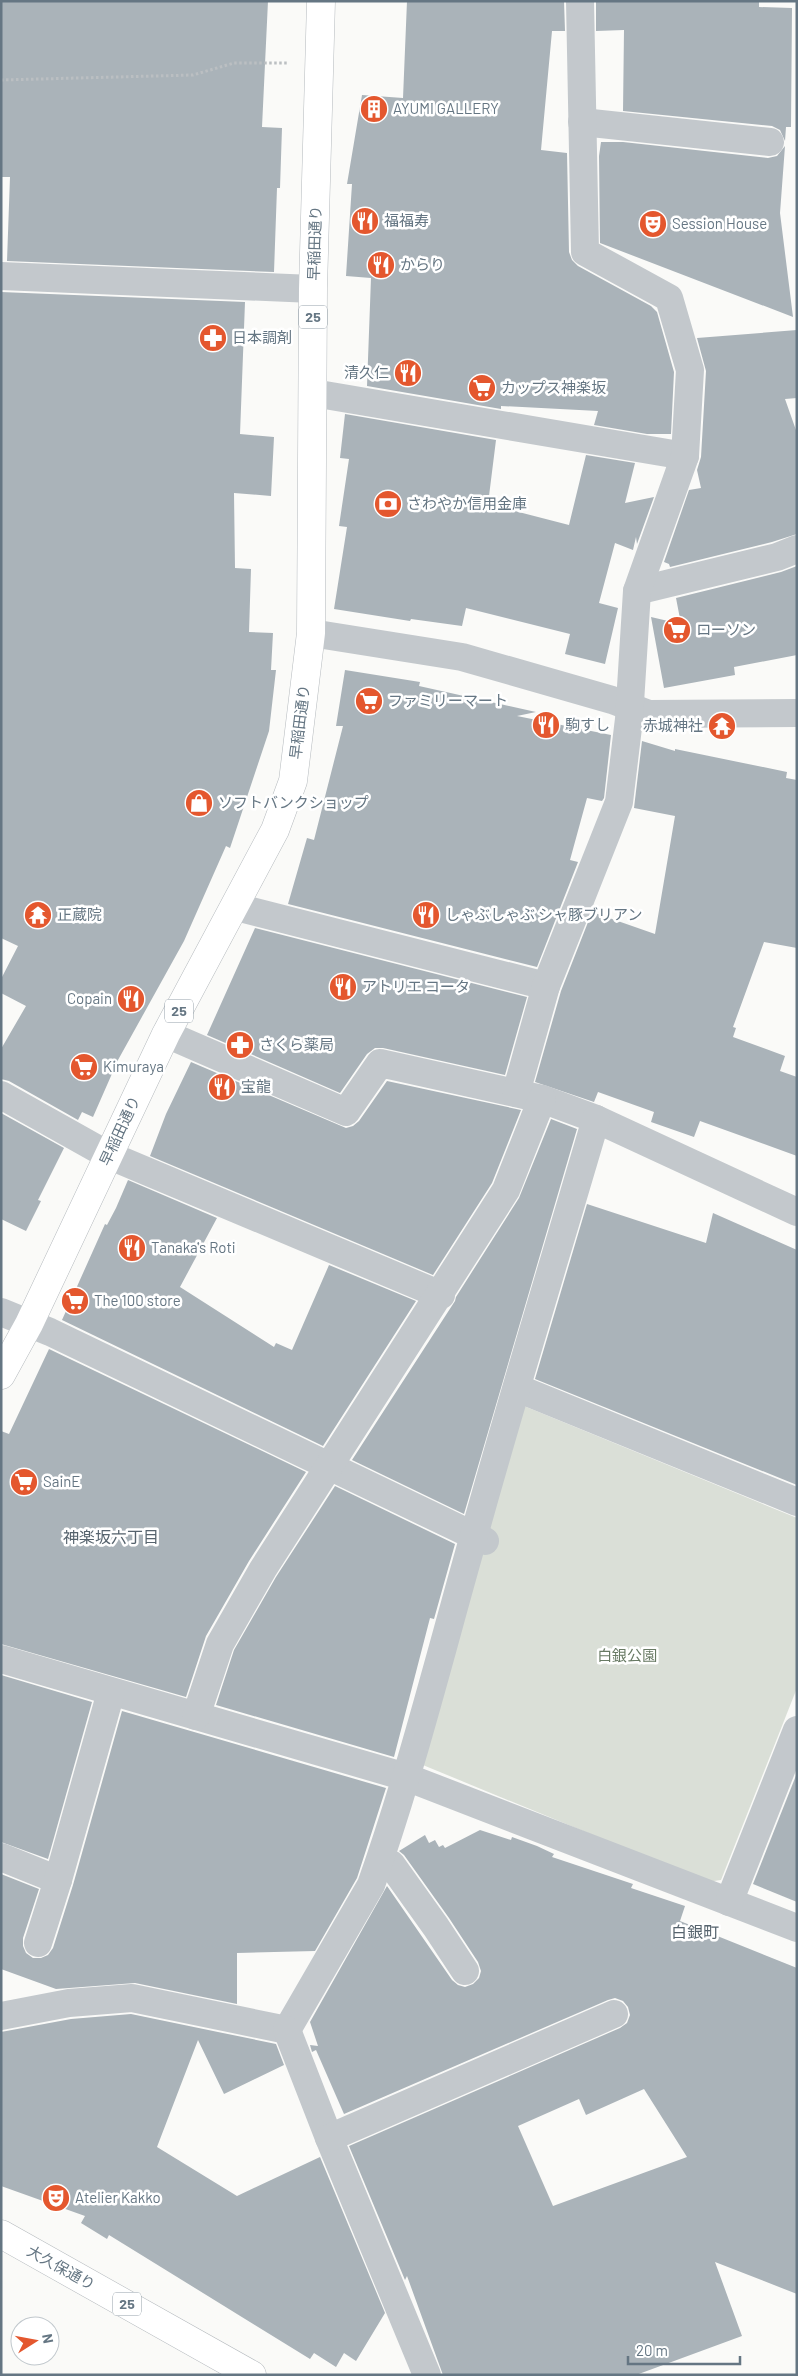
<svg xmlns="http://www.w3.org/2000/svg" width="798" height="2376" viewBox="0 0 798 2376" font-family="Barlow,'Noto Sans JP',sans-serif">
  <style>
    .green { fill: #dadfd7 }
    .building { fill: #aab3b9; fill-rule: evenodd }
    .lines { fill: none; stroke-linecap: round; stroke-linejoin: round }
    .major-casing { stroke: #b5babe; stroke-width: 29 }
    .path { stroke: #bbbfc2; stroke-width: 3; stroke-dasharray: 2.5 2.5; stroke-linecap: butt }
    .minor { stroke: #c3c8cc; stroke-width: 28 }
    .major { stroke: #fff; stroke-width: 28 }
    .labels { text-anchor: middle; stroke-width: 5; stroke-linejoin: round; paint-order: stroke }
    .shield { fill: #fff; stroke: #939fa8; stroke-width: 1 }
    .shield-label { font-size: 14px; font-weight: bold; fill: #657683 }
    .poi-label { font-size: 15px; fill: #657683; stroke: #fff; text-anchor: start }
    .street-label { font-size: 15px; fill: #657683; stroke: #fff }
    .park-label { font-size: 15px; fill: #687a64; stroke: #fff }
    .neighbourhood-label { font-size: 16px; fill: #57646e; stroke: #fff }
  </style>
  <rect width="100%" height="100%" fill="#fafaf8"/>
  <path class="green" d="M524,1406L797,1518V1688L721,1880L707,1882L418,1763Z"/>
  <g class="building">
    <path d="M1,1H268L262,127L282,128L280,188H277L274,272L7,261L10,177H1Z"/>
    <path d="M407,1H564L565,31H552L541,150L567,153L569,252L572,260L578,266L651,306L657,312L674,372L671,434H647L594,425L598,411L501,406V409L367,386L371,278L346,276L352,184H347L362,95L403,98Z"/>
    <path d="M596,1H759V7L792,8L791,127H786L785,141L780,130L772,126L623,111L624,30L596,31Z"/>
    <path d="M601,142H623L768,158L777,156L785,146L780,213L793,317L600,243L599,156Z"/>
    <path d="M1,292L245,302L240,434L274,437L271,496L234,493L235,568L251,569L249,632L273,633L271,670H276L269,731L230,848L226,846L184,941L118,1060L93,1117L82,1112L78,1120L9,1081L1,1079V1049L26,1006L1,993V979L18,946L1,938Z"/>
    <path d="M797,330V398L785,399L797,433V534L772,542L670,567L669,564L664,562L689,490L701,488L697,470L701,457L706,371L697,338Z"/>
    <path d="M345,414L496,440L488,504L569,525L586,455L635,463L625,503L654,497L637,544L636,537L633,550L615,543L599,603L618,608L605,664L565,654L570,634L466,608L462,626L411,619L410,621L334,609L347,527L339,526L349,459L340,458Z"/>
    <path d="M797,566V655L734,667L735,675L664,688L651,617L681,624L676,598L781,572Z"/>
    <path d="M345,670L420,682L419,686L536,712L517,716L611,735L604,798L602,801L587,798L570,860L578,862L537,967L288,904L307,838L314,840L343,726H336Z"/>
    <path d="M642,741L675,751V749L787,772L786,778L797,780V948L764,942L733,1027L736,1028L733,1037L785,1056L780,1071L797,1077V1156L700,1121L694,1137L651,1122L654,1112L598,1092L594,1102L535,1082L561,991L592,912L655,934L675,816L634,808Z"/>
    <path d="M255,928L527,997L505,1075L383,1048H375L367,1054L340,1093L207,1035Z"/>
    <path d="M191,1062L346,1128L353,1126L359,1121L387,1081L521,1110L492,1183L433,1275L150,1156L166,1114Z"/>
    <path d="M1,1113L64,1148L38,1200L41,1201L26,1231L1,1219Z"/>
    <path d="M551,1119L577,1129L464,1514L352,1460L455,1301L456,1297L519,1198Z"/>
    <path d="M128,1180L217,1218L180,1287L274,1347L276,1343L292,1350L329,1265L416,1301L323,1446L62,1320L105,1224L107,1225L116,1208Z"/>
    <path d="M587,1204L706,1243L713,1213L797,1250V1485L535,1379Z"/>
    <path d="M49,1349L306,1472L249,1561L206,1636L186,1697L1,1644V1431L9,1434Z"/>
    <path d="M335,1486L455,1544L434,1619L430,1618L394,1757L216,1705L234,1650L276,1577Z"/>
    <path d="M1,1675L92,1702L48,1859L1,1842Z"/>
    <path d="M122,1711L386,1788L357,1878L315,1951L237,1953V2004L135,1983L56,1989L1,1969V1874L39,1889L23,1938V1946L26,1953L33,1958H41L48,1955L53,1948L73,1885Z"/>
    <path d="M797,1773V1902L753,1884Z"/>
    <path d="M480,1830L511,1840L512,1837L537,1846L554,1854L552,1857L633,1884L631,1888L685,1906L680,1921L797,1968V2294L715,2262L742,2336L636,2375H443L407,2276L405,2280L349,2146L620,2028L627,2023L630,2015L628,2007L623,2001L615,1998L608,2000L344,2114L316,2050L312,2052L310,2045L318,2046L310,2022L387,1886L452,1980L458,1985L465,1987L473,1984L479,1978L481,1971L478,1962L449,1918L404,1855L399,1851L425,1835L429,1843L435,1840L439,1847L443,1845L445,1848ZM644,2089L687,2157L553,2206L518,2126L579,2099L586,2115Z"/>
    <path d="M131,2014L276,2044L284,2065L224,2094L198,2040L157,2147L237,2196L320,2157L385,2313L356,2361L344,2353L336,2367L314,2353L310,2359L109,2235L107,2239L81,2223L85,2216L1,2186V2032L71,2019Z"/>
  </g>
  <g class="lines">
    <defs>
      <g id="major">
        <path d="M1,1375L29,1324L166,1034L275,830L293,781L311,633L313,289L321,1"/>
        <path d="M1,2234L252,2375"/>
      </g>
    </defs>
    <use href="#major" class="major-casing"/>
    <path class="path" d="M1,80L193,75L234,63H287"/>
    <g class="minor">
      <path d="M582,122L770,142"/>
      <path d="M1,276L313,289"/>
      <path d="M313,393L685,456"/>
      <path d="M637,591L777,557L797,549"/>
      <path d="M311,633L462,657L612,700L649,714L797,713"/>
      <path d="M236,907L546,986"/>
      <path d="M166,1034L346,1112L380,1063L542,1099L596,1119L797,1212"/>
      <path d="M516,1093L546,986L619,802L629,719L637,591L685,456L690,370L669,298L585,252L580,1"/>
      <path d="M1,1095L108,1155L441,1295"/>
      <path d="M1,1312L50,1332L485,1541"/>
      <path d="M517,1388L797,1502"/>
      <path d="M1,1659L406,1777L797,1928"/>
      <path d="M196,1716L220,1644L263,1569L506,1190L542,1099"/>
      <path d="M1,1857L58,1880"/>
      <path d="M380,1861L391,1864L436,1927L465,1971"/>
      <path d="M729,1902L797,1730"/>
      <path d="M38,1943L58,1880L111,1692"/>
      <path d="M1,2016L69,2003L132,1998L287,2030"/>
      <path d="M287,2030L371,1885C411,1772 440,1655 473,1539C512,1398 555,1259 596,1119"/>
      <path d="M287,2030L329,2138L427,2375"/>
      <path d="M329,2138L614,2014"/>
    </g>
    <use href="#major" class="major"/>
  </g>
  <defs>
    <symbol id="building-disc" viewBox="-11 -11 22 22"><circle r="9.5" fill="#e4572e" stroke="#fff"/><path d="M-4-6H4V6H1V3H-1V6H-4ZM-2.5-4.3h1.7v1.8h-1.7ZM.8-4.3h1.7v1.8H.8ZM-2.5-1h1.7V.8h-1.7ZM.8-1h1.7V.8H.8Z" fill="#fff"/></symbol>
    <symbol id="restaurant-disc" viewBox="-11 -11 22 22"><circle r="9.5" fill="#e4572e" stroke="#fff"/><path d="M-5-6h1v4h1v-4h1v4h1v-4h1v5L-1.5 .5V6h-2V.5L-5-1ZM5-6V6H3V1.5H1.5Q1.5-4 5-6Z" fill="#fff"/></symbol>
    <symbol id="theatre-disc" viewBox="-11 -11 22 22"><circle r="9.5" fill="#e4572e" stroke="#fff"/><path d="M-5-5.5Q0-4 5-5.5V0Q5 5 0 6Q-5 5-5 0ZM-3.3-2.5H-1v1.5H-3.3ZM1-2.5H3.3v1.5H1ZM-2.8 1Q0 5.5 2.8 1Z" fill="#fff"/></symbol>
    <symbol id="pharmacy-disc" viewBox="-11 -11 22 22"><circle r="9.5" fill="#e4572e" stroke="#fff"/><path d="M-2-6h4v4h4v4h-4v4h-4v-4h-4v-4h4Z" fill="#fff"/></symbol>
    <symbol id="supermarket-disc" viewBox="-11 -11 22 22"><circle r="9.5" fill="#e4572e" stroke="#fff"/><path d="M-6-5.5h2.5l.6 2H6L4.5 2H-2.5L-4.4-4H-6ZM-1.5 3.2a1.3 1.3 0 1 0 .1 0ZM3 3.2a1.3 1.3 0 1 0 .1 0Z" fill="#fff"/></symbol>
    <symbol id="bank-disc" viewBox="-11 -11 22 22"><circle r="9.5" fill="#e4572e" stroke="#fff"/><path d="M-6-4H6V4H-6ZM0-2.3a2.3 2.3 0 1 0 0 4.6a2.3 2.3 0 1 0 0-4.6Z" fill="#fff"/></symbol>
    <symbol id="temple-disc" viewBox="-11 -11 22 22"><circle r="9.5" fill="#e4572e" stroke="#fff"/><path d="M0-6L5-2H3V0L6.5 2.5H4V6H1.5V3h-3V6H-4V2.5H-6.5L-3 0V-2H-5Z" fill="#fff"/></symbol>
    <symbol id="shop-disc" viewBox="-11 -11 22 22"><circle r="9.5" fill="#e4572e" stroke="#fff"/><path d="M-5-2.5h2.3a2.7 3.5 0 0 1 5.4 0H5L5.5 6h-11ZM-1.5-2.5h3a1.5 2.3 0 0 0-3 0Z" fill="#fff"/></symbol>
  </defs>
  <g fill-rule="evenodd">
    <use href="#building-disc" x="358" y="93" width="32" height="32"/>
    <use href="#restaurant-disc" x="349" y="205" width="32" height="32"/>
    <use href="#theatre-disc" x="637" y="208" width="32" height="32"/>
    <use href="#restaurant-disc" x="365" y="249" width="32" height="32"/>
    <use href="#pharmacy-disc" x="197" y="322" width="32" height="32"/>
    <use href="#restaurant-disc" x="392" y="357" width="32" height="32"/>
    <use href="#supermarket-disc" x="466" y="372" width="32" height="32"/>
    <use href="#bank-disc" x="372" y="488" width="32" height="32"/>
    <use href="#supermarket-disc" x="661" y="614" width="32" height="32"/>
    <use href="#supermarket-disc" x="353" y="685" width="32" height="32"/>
    <use href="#restaurant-disc" x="530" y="709" width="32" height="32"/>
    <use href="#temple-disc" x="706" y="710" width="32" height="32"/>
    <use href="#shop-disc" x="183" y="787" width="32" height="32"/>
    <use href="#temple-disc" x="22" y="899" width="32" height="32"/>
    <use href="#restaurant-disc" x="410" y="899" width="32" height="32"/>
    <use href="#restaurant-disc" x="327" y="971" width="32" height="32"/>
    <use href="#restaurant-disc" x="115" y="983" width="32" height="32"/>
    <use href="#pharmacy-disc" x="224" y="1029" width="32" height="32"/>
    <use href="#supermarket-disc" x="68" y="1051" width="32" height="32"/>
    <use href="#restaurant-disc" x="206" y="1071" width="32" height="32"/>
    <use href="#restaurant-disc" x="116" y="1232" width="32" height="32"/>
    <use href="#supermarket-disc" x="59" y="1285" width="32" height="32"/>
    <use href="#supermarket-disc" x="8" y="1466" width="32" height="32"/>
    <use href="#theatre-disc" x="40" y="2182" width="32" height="32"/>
  </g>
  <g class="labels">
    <g class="shield">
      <rect x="299" y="305.5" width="28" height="23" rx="4"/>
      <rect x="165" y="999.5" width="28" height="23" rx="4"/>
      <rect x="113" y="2292.5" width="28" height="23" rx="4"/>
    </g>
    <g class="shield-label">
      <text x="313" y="322">25</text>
      <text x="179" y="1016">25</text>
      <text x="127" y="2309">25</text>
    </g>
    <g class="poi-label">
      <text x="393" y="114">AYUMI GALLERY</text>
      <text x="384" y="226">福福寿</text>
      <text x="672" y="229">Session House</text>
      <text x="400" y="270">からり</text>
      <text x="232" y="343">日本調剤</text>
      <text x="389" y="378" text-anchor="end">清久仁</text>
      <text x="501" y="393">カップス神楽坂</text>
      <text x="407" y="509">さわやか信用金庫</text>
      <text x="696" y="635">ローソン</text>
      <text x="388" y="706">ファミリーマート</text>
      <text x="565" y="730">駒すし</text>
      <text x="703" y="731" text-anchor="end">赤城神社</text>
      <text x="218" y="808">ソフトバンクショップ</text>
      <text x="57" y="920">正蔵院</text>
      <text x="445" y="920">しゃぶしゃぶ シャ豚ブリアン</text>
      <text x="362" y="992">アトリエ コータ</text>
      <text x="112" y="1004" text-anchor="end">Copain</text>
      <text x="259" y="1050">さくら薬局</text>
      <text x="103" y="1072">Kimuraya</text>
      <text x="241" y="1092">宝龍</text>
      <text x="151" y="1253">Tanaka's Roti</text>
      <text x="94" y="1306">The 100 store</text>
      <text x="43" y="1487">SainE</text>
      <text x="75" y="2203">Atelier Kakko</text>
    </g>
    <g class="street-label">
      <text transform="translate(315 243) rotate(-88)" y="5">早稲田通り</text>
      <text transform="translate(300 722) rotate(-83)" y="5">早稲田通り</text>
      <text transform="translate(120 1131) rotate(-65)" y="5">早稲田通り</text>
      <text transform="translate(61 2268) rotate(29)" y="5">大久保通り</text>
    </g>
    <g class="park-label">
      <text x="627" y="1661">白銀公園</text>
    </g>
    <g class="neighbourhood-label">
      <text x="111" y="1543">神楽坂六丁目</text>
      <text x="695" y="1938">白銀町</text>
    </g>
  </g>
  <rect width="798" height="2376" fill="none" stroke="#657683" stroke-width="5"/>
  <g transform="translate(35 2341) rotate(79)"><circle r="24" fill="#ffffff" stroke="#c1c8cd"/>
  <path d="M0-4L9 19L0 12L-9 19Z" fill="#e4572e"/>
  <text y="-8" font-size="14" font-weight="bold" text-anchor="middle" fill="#657683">N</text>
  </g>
  <path d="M628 2356v8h112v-8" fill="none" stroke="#657683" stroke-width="2.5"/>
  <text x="636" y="2356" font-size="15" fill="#657683" stroke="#ffffff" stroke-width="4" paint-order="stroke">20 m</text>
</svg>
